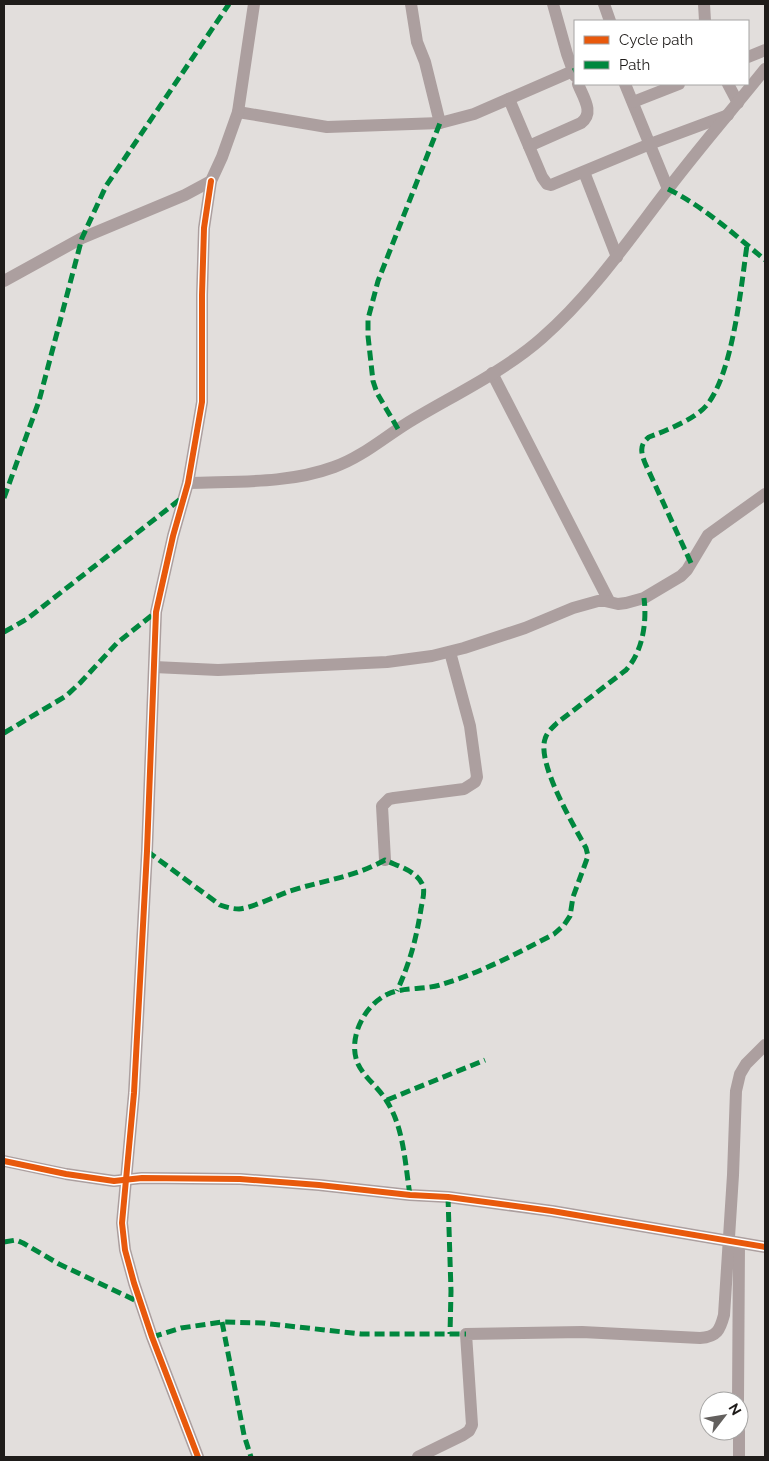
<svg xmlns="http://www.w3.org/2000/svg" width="769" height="1461" viewBox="0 0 769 1461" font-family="Raleway,sans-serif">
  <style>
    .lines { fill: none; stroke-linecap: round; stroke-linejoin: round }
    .minor { stroke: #ac9f9f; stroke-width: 12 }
    .quiet { stroke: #00873e; stroke-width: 5; stroke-dasharray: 10 5; stroke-linecap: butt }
    .cycleway-casing { stroke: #fff; stroke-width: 9 }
    .cycleway { stroke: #e8590c; stroke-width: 6 }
  </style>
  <rect width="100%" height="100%" fill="#e2dedc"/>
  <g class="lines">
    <g class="minor">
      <path d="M411,4L417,42L425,62L440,123"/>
      <path d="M553,4L567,54L575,76"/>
      <path d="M604,4L610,21"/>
      <path d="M704,4L705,21"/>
      <path d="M748,57L765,50"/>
      <path d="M625,84L668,189"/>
      <path d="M728,84L738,103"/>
      <path d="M509,99L542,177L547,184L551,185L650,144L728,115"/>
      <path d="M633,102L679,84"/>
      <path d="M238,112L327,127L440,123L474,114L573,71"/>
      <path d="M529,146L581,123C595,113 583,97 578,84"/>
      <path d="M584,172L617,257"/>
      <path d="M4,281L82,238L185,195L211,181L222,157L238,112L254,4"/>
      <path d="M492,373L609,601"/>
      <path d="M188,483C237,481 288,484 334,467C363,457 388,434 414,419C456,394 506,370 542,338C592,294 628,241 668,189C699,148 733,109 765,69"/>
      <path d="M154,667L218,670L387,662L432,656L464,648L525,628L573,608L598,601H605L618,604L626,603L644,598L681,576L687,570L708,535L765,494"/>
      <path d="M385,860L382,806L389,799L394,798L464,789L475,782L477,777L470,726L450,652"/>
      <path d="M4,1161L66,1174L114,1181L142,1178L240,1179L319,1185L410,1195L448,1197L552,1211L765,1247"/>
      <path d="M738,1401L739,1243"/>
      <path d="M739,1431V1457"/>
      <path d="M198,1457L152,1337L134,1283L125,1250L122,1223L134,1093L147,851L156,612L173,536L188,483L202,402V295L204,228L211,181"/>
      <path d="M418,1457L463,1435L469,1431L472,1425L466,1334L582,1332L700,1338C717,1337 720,1330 724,1315L733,1175L736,1091L740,1074L746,1064L765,1045"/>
    </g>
    <g class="quiet">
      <path d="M573,71L575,70"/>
      <path d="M668,189C704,207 734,234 765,260"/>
      <path d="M398,429L377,393L373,381L368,336V319L378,281L440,123"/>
      <path d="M4,498L39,401L82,238L106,186L229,4"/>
      <path d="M691,563L645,463C641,452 639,445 649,437C665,431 695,419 706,406C733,374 741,287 747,245"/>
      <path d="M4,632L27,619L183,497"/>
      <path d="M4,733L66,696L80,683L117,643L156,612"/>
      <path d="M147,851L220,905C226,907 232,909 239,909C252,908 276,896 290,891C324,880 352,878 385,860C397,866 418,871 423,886C425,893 422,902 421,909C416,940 410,962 397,991"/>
      <path d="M387,1100L485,1060"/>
      <path d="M410,1195C405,1164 404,1127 386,1100C378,1087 364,1077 358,1064C347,1039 364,1005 388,994C402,987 427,990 443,984C482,972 518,953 554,934L564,925L570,916L573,897L588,856L586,848C573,824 537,764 545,739C547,732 552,728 557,723L626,670C643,651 647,622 644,598"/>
      <path d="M448,1197L451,1291L450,1334"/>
      <path d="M4,1242L16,1240L23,1243L59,1264L141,1303"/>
      <path d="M222,1322L244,1435L251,1457"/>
      <path d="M152,1337L181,1328L222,1322L262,1323L361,1334H466"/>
    </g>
    <defs>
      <g id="cycleway">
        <path d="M4,1161L66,1174L114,1181L142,1178L240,1179L319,1185L410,1195L448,1197L552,1211L765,1247"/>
        <path d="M198,1457L152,1337L134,1283L125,1250L122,1223L134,1093L147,851L156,612L173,536L188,483L202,402V295L204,228L211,181"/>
      </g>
    </defs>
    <use href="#cycleway" class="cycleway-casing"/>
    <use href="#cycleway" class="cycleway"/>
  </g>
  <rect width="769" height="1461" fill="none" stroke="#1f1c1a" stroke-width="10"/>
  <rect x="574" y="20" width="175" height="65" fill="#ffffff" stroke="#a5a4a3"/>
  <rect x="584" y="36" width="25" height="8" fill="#e8590c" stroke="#a5a4a3"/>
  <text x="619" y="45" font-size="15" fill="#1f1c1a">Cycle path</text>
  <rect x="584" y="61" width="25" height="8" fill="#00873e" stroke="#a5a4a3"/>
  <text x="619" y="70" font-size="15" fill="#1f1c1a">Path</text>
  <g transform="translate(724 1416) rotate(59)"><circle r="24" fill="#ffffff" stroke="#a5a4a3"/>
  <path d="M0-4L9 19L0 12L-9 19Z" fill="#63605e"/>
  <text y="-8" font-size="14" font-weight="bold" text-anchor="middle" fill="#1f1c1a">N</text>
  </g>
</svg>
